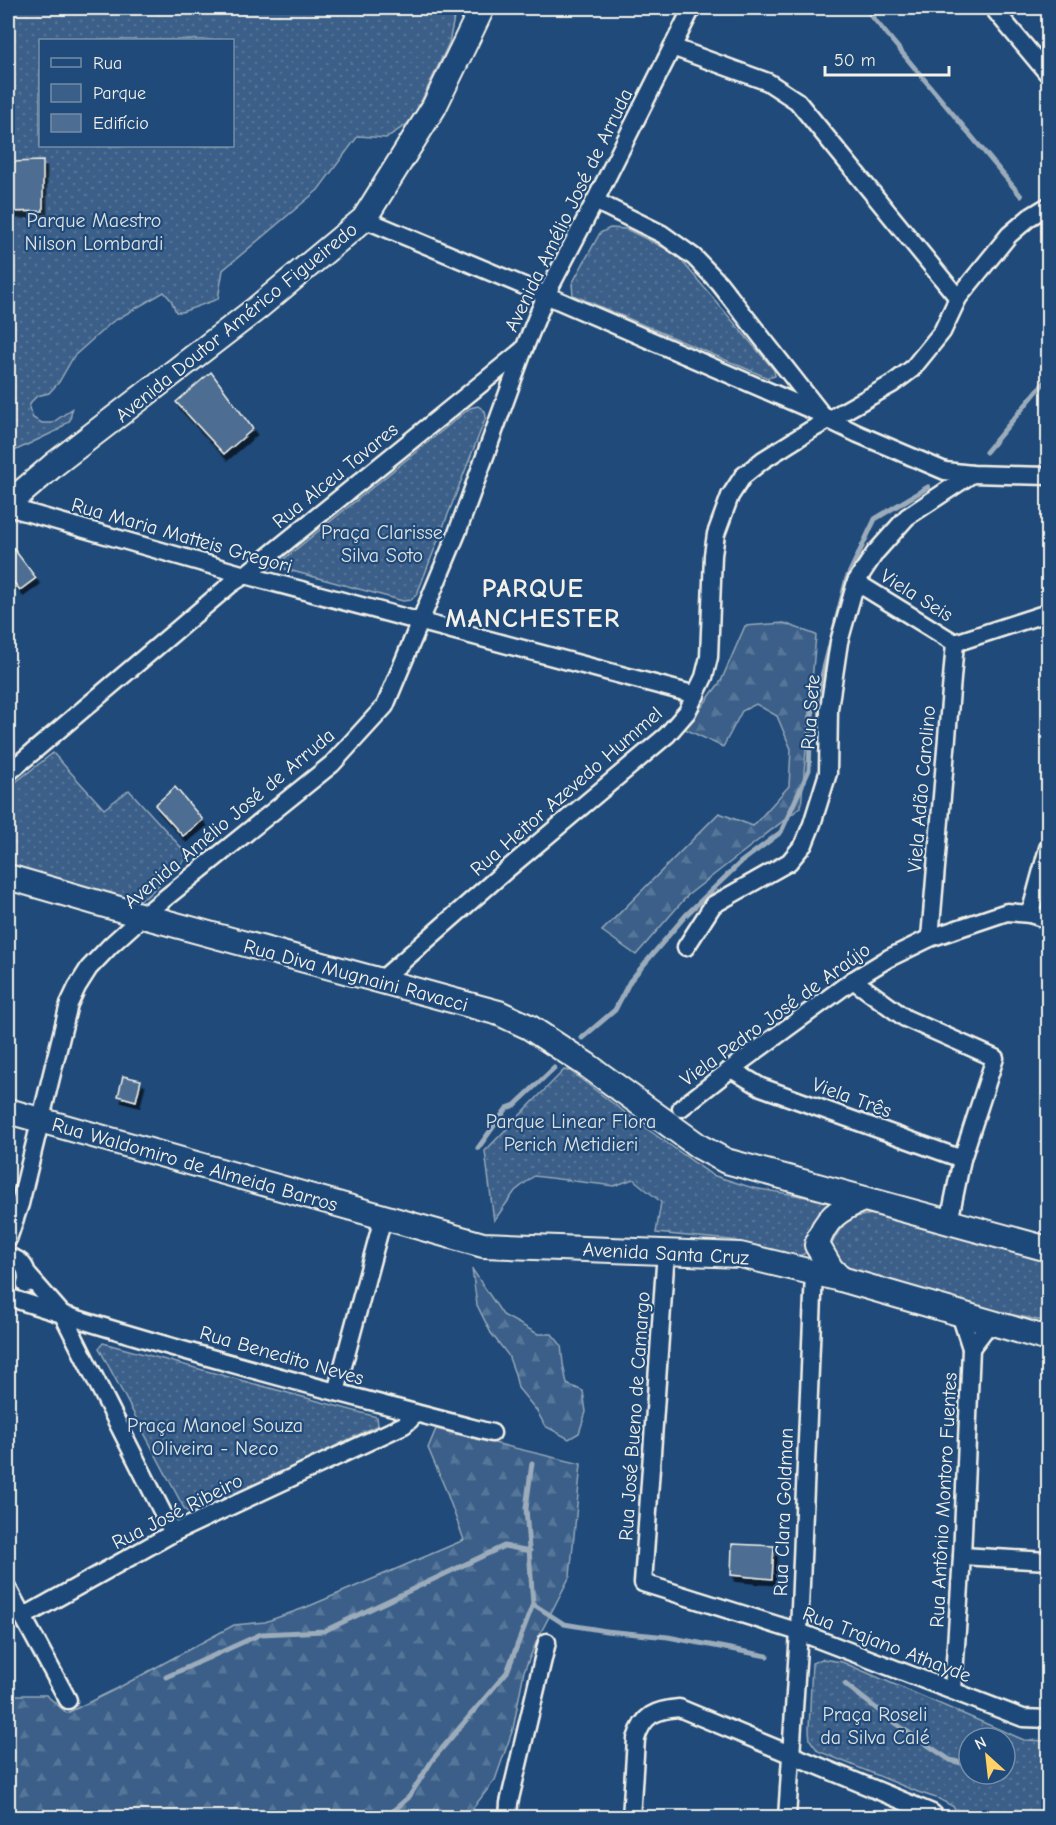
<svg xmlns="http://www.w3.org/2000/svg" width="1056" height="1825" viewBox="0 0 1056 1825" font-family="'Comic Neue',sans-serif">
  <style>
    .green { fill: url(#green-dots); stroke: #97a8b8; stroke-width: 1.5; fill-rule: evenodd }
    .forest { fill: url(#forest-firs); stroke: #97a8b8; stroke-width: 1.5 }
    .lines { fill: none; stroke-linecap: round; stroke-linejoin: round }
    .stream { stroke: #9cacbb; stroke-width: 5 }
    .building { fill: #4d6e92; stroke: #f4f1e8; stroke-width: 1.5; filter: url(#shadow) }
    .street-casing { stroke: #f4f1e8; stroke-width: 21 }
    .secondary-casing { stroke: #f4f1e8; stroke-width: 28 }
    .street { stroke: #1f4a7a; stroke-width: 16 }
    .secondary { stroke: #1f4a7a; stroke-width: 24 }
    .labels { text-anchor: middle; stroke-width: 4.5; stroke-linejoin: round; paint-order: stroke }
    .street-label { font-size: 20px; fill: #f4f1e8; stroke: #1f4a7a }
    .park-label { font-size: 20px; fill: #e1e2de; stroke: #1f4a7a }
    .district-label { font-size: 26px; font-weight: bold; letter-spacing: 1.5px; fill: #f4f1e8; stroke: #1f4a7a }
  </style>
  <defs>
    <pattern id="green-dots" width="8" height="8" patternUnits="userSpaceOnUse" patternTransform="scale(1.5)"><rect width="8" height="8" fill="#3a5f88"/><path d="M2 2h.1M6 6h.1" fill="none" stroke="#577699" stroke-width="1.8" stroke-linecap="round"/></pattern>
    <pattern id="forest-firs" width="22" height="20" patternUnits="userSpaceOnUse" patternTransform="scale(1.5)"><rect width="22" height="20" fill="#3a5f88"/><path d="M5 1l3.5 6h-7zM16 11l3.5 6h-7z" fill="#577699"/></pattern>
    <filter id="shadow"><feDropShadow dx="3.5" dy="6" stdDeviation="0" flood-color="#0009"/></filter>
  </defs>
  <rect width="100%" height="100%" fill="#1f4a7a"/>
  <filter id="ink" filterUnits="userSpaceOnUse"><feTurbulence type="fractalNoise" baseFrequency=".0167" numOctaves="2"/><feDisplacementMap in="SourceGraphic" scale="12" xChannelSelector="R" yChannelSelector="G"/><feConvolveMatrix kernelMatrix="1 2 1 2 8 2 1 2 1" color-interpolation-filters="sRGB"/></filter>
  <g filter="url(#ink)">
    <g class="green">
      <path d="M8,8H456L449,43L414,116L406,125L386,138L358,136L318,190L223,270L218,299L182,312H176L171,300L164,292L112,322L74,356L59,382L49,393L37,396L31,402L29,408L33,418L42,423H52L72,409L70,420L58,430L8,454ZM40,40H232V146H40Z"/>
      <path d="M610,228L626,229L675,253L774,370L775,376L768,378L573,295L572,284L600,233Z"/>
      <path d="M478,406L485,411L486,417L417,594L411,600L403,601L285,569L282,564L284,559L470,408Z"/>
      <path d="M53,753L104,809L129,790L189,856L146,897L138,900L129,901L8,867V788Z"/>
      <path d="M564,1070L570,1071L643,1126L712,1175L753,1188L836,1202L807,1251L804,1254L798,1256L731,1240L656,1233L661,1202L633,1179L614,1186L534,1176L515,1191L494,1221L485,1151Z"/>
      <path d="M875,1214L1048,1261V1322L1004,1313L856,1274L837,1262L832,1244C844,1220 848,1216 875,1214Z"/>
      <path d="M103,1343L377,1417L378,1425L198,1514H191L185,1510L99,1348Z"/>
      <path d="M822,1659L842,1662L1024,1740L1048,1741V1817H958L954,1807L939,1799L918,1792L818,1751L810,1740L809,1730L812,1663ZM969,1738H1005V1774H969Z"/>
    </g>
    <g class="forest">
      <path d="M784,623L816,635L801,807L688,895L636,955L602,931L719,813L753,826L789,786L791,749L777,716L756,704L742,711L723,747L685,729L721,681L745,626Z"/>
      <path d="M472,1269L503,1315L538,1334H552L561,1345L563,1364L567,1384L583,1391L586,1412L579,1433L569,1439L545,1426L537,1411L518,1388L515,1374L508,1355L491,1333L477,1305Z"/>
      <path d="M436,1429L581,1464L570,1576L538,1638L524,1671L513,1729L495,1780L466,1817L114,1818L112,1812L101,1817H8V1695H46L67,1713L118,1688L234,1625L265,1622L307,1607L464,1540L445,1488L428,1448Z"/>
    </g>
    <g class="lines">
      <g class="stream">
        <path d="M865,8L1021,196"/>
        <path d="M1043,231L1048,238"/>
        <path d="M986,452L1048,378"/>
        <path d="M582,1038L615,1010L630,981L686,915L741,862L781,832L809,770L811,719L847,578L875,519L928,487"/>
        <path d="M478,1148L507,1108L515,1105L554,1068"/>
        <path d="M533,1604L564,1624L606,1631L668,1637L767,1656"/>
        <path d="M166,1677L261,1634L324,1631L504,1546L530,1551"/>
        <path d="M845,1684L896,1724L950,1760L969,1765"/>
        <path d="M999,1774L1005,1776"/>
        <path d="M385,1818L409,1797L433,1759L507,1672L533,1604L526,1508L532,1463"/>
      </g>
    </g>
    <g class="building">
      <path d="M43,161V211L8,212V162Z"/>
      <path d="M211,372L253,429L224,454L176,402Z"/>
      <path d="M8,541L36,578L20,590L8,575Z"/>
      <path d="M175,787L203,820L183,836L155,805Z"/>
      <path d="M123,1076L141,1080L136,1101L118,1096Z"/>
      <path d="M732,1544L774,1546L772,1579L731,1575Z"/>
    </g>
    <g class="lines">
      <defs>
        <g id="street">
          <path d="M993,8L1048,74"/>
          <path d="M672,47L768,82L797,101L958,298"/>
          <path d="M595,201L662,234L694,257L719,283L820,412"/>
          <path d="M364,219L555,299L821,414L829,420L858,434L945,471L972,474L1048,476"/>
          <path d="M8,507L245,575L696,695"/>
          <path d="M856,582L955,643"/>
          <path d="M955,643L1044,614"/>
          <path d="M8,773L231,584L245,575L524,349"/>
          <path d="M1030,914L1048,848"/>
          <path d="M930,938L955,643"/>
          <path d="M686,947L713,905L789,862L804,844L812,824L828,773L829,709L839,642L856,582L875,553L907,517L972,474"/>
          <path d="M853,980L905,1018L995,1058L962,1159L949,1222"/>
          <path d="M380,981L504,872L667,735L687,712L704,677L709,657L713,555L716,534L730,496L743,476L763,460L809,431L892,384L912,369L942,332L958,298L1009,235L1030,217L1048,206"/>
          <path d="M731,1069L761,1087L962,1159"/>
          <path d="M681,1108L731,1069L853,980L889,958L930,938L1007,912L1030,914L1048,920"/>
          <path d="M8,1239L20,1204L69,1004L77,987L89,968L111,945L143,916L332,764L385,706L457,533L524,349L546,295L595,201L692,8"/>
          <path d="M666,1251L643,1583L799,1632L1023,1718L1048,1719"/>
          <path d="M8,1257C22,1259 30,1270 26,1284"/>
          <path d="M28,1275L63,1315L173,1533"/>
          <path d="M11,1298C169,1349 331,1391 492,1433"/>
          <path d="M960,1314L971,1348L990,1323"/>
          <path d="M336,1392L383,1218"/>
          <path d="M962,1556L1048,1561"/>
          <path d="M8,1589L68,1700"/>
          <path d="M23,1617L173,1533L404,1425L410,1420L415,1413"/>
          <path d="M953,1690L962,1556L971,1348"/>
          <path d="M508,1818L509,1803L547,1642"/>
          <path d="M631,1818L636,1739C643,1715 655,1710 679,1708L932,1813L937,1818"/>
          <path d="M787,1818L799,1632L814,1272"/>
        </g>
        <g id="secondary">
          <path d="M8,504L56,463L256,309L364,219L434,107L482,8"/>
          <path d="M8,877L143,916L499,1013L529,1027L587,1065L700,1147L726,1161L1048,1249"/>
          <path d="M8,1111L483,1245L740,1255L841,1279L1048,1339"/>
          <path d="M841,1279L831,1269L817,1245C824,1219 839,1209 863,1199"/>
        </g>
      </defs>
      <use href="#street" class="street-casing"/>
      <use href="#secondary" class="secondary-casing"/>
      <use href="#street" class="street"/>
      <use href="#secondary" class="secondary"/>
    </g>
  </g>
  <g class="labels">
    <g class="street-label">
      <text transform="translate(568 210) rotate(-64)" y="7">Avenida Amélio José de Arruda</text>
      <text transform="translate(236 322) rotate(-39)" y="7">Avenida Doutor Américo Figueiredo</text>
      <text transform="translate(335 475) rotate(-39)" y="7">Rua Alceu Tavares</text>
      <text transform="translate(182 535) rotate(16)" y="7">Rua Maria Matteis Gregori</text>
      <text transform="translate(917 595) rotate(32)" y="7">Viela Seis</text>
      <text transform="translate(810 712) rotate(-86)" y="7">Rua Sete</text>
      <text transform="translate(921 789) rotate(-85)" y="7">Viela Adão Carolino</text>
      <text transform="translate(566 791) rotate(-41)" y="7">Rua Heitor Azevedo Hummel</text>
      <text transform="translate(229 818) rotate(-40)" y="7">Avenida Amélio José de Arruda</text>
      <text transform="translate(356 975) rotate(15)" y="7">Rua Diva Mugnaini Ravacci</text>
      <text transform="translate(775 1014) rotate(-36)" y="7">Viela Pedro José de Araújo</text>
      <text transform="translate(852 1097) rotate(20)" y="7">Viela Três</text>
      <text transform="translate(195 1164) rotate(16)" y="7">Rua Waldomiro de Almeida Barros</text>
      <text transform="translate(666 1253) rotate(3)" y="7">Avenida Santa Cruz</text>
      <text transform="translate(282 1355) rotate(16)" y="7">Rua Benedito Neves</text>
      <text transform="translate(634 1416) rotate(-86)" y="7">Rua José Bueno de Camargo</text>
      <text transform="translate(943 1500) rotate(-87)" y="7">Rua Antônio Montoro Fuentes</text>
      <text transform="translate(177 1511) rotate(-27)" y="7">Rua José Ribeiro</text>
      <text transform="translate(783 1512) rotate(-88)" y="7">Rua Clara Goldman</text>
      <text transform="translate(887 1644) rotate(21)" y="7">Rua Trajano Athayde</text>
    </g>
    <g class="park-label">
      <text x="94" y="227">Parque Maestro<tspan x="94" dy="23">Nilson Lombardi</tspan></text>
      <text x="382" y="539">Praça Clarisse<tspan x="382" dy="23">Silva Soto</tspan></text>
      <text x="571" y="1128">Parque Linear Flora<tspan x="571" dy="23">Perich Metidieri</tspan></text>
      <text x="215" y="1432">Praça Manoel Souza<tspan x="215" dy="23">Oliveira - Neco</tspan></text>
      <text x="875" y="1721">Praça Roseli<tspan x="875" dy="23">da Silva Calé</tspan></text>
    </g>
    <g class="district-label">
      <text x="533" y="597">PARQUE<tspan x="533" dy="30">MANCHESTER</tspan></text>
    </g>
  </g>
  <rect width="1056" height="1825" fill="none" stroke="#1f4a7a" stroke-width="30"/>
  <rect x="15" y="15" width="1026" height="1795" fill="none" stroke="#f4f1e8" stroke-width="2" filter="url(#ink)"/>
  <rect x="39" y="39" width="195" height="108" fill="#1f4a7a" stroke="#748da6" stroke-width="1.5"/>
  <rect x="51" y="58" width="30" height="9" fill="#1f4a7a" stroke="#748da6" stroke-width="1.5"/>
  <text x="93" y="69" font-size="18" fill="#f4f1e8">Rua</text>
  <rect x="51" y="84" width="30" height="18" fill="#3a5f88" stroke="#748da6" stroke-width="1.5"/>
  <text x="93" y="99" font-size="18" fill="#f4f1e8">Parque</text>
  <rect x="51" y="114" width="30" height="18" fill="#4d6e92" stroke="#748da6" stroke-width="1.5"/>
  <text x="93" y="129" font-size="18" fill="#f4f1e8">Edifício</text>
  <g transform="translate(987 1756) rotate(333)"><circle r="28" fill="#1f4a7a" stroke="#748da6" stroke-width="1.5"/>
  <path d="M0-4.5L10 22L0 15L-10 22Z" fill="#ffd166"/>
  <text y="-9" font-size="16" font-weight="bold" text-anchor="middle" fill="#f4f1e8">N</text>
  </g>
  <path d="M825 66v9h124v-9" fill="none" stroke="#f4f1e8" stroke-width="3"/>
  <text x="834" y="66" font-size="18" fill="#f4f1e8" stroke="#1f4a7a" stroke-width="4.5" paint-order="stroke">50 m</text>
</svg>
